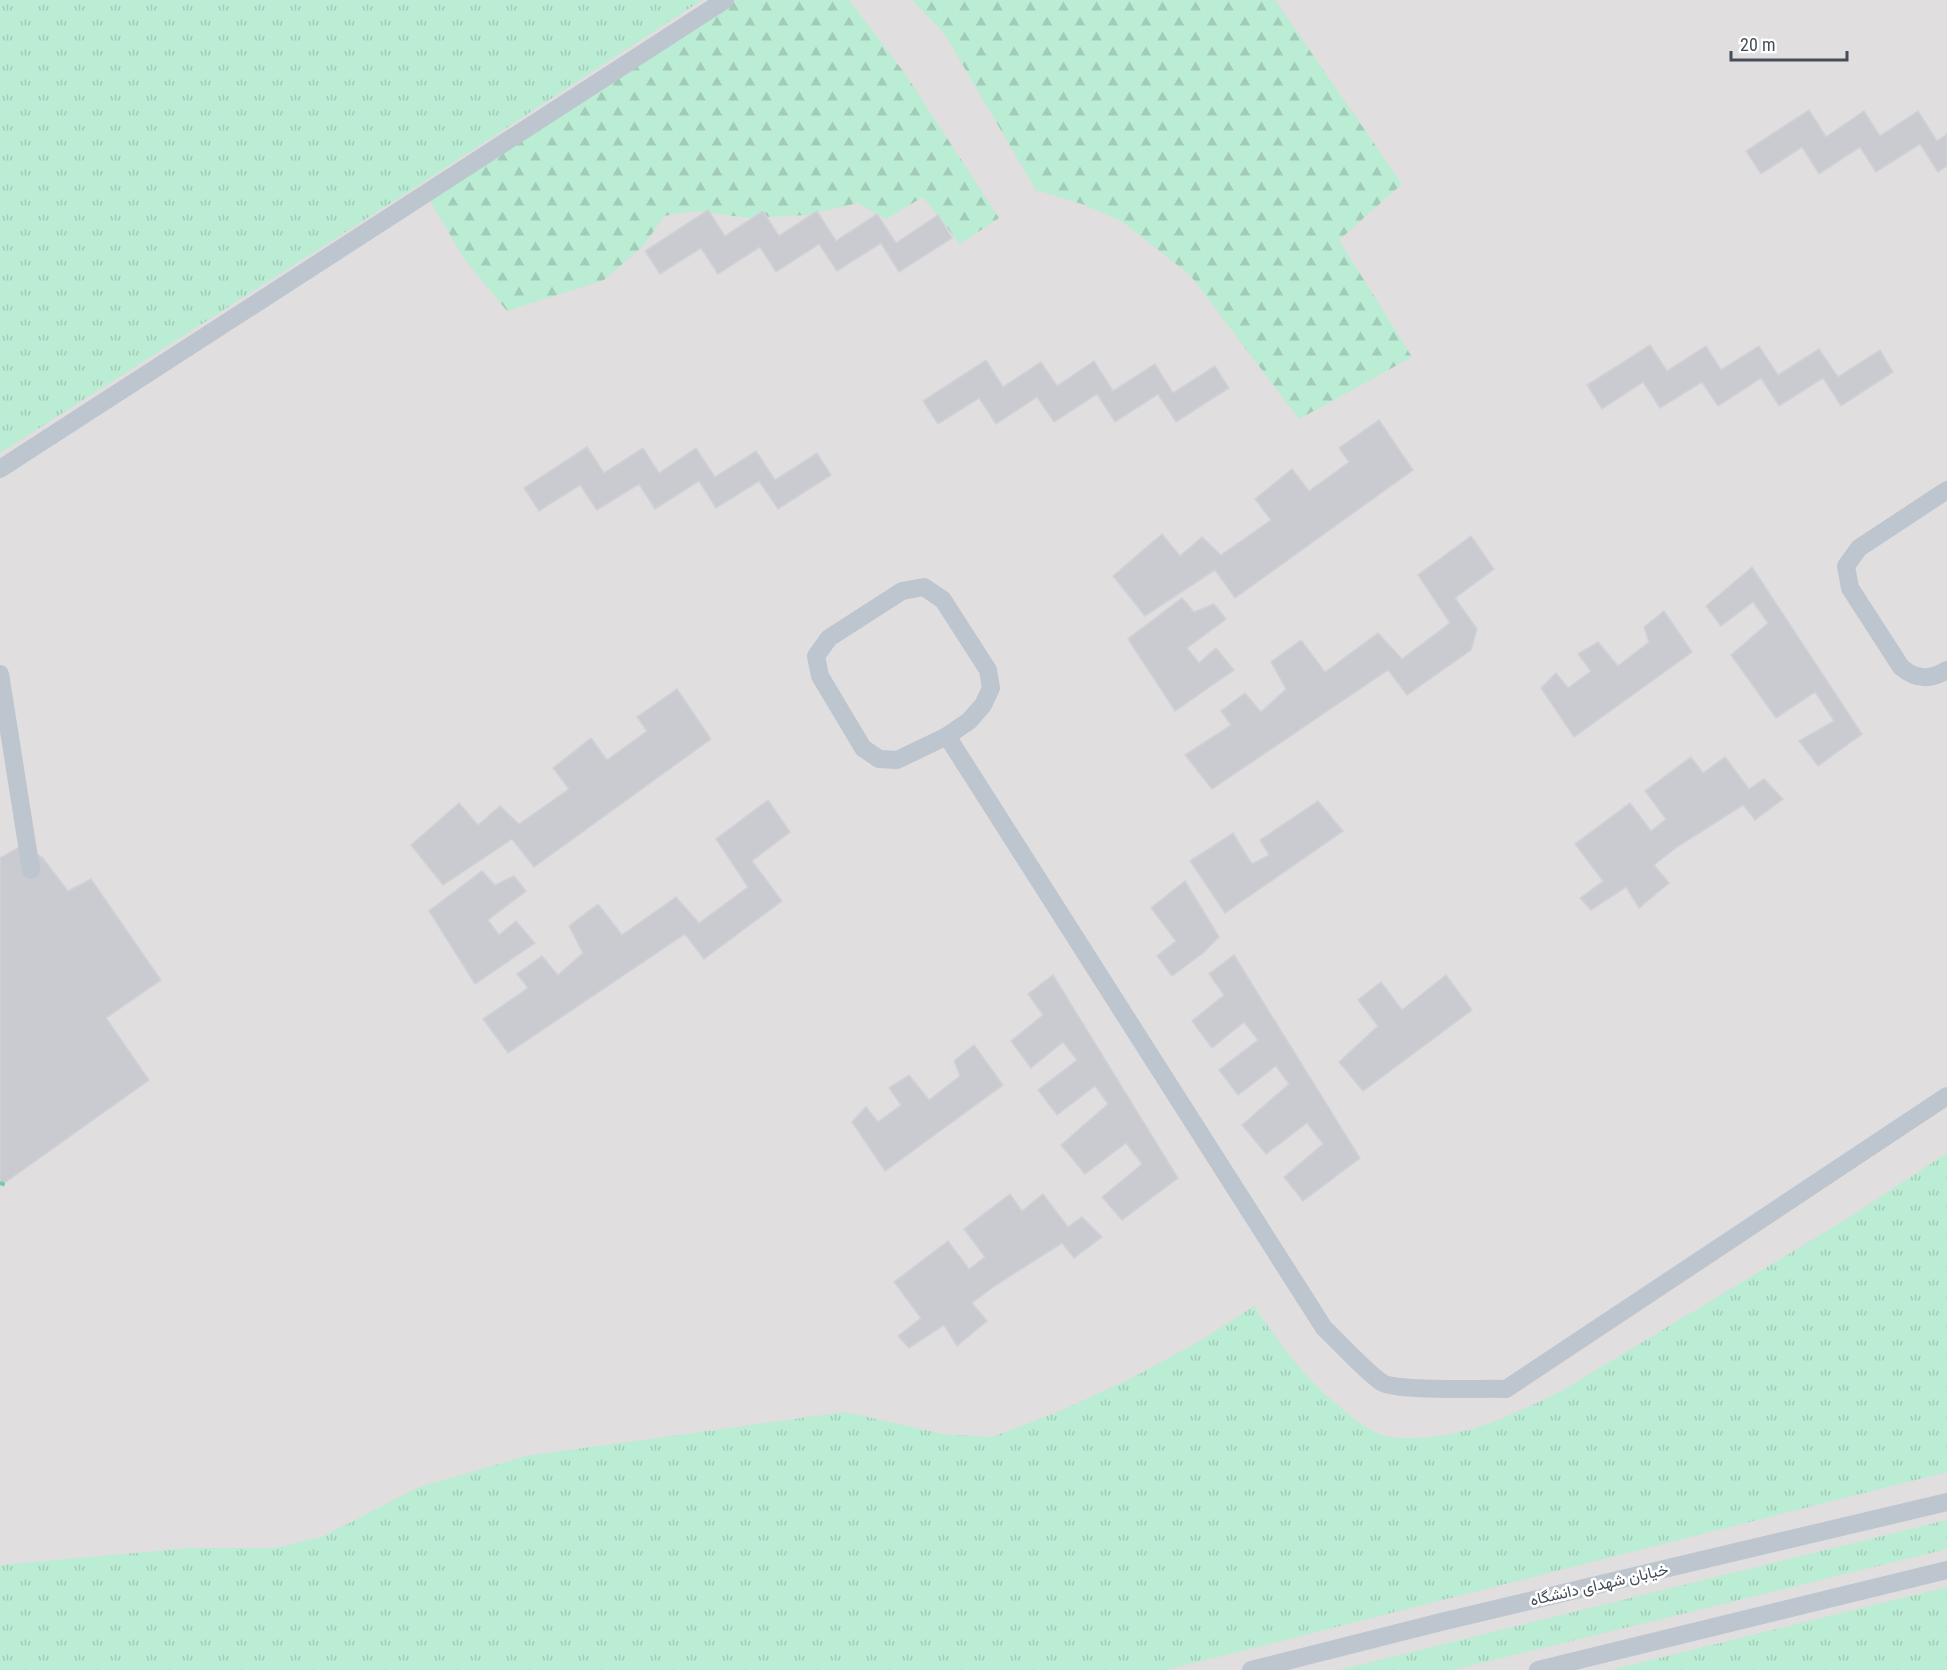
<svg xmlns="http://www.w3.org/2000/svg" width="1947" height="1670" viewBox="0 0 1947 1670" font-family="'Roboto Condensed',Vazirmatn,sans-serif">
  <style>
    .education { fill: #e0dede }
    .grass { fill: url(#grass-tufts) }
    .forest { fill: url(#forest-firs) }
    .building { fill: #c9cbd1; stroke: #d0d2d8; stroke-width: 1.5 }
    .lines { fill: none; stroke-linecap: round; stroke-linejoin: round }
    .path { stroke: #74c9aa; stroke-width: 4; stroke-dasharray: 4.5 3; stroke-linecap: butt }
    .lane { stroke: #bdc5ce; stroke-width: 18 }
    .labels { text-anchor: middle; stroke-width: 5; stroke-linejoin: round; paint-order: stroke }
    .street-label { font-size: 16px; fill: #454d59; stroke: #fff }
  </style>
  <defs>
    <pattern id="grass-tufts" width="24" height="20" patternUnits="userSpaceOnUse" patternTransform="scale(1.5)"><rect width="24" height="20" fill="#bbecd4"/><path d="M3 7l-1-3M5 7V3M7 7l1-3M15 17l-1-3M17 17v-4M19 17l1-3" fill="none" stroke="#a2ccb8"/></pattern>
    <pattern id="forest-firs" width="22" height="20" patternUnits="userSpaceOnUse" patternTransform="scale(1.5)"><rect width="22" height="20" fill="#bbecd4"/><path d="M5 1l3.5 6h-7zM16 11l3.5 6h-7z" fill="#a2ccb8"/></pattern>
  </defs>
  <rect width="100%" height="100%" fill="#efecec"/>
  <rect class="education" x="0" y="0" width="1947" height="1670"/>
  <g class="grass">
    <path d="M0,0H702L408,192L0,453Z"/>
    <path d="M1947,1153V1472L1166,1670H0V1565L190,1548H277L324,1536L417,1488L526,1456L845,1412L943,1434L992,1437L1058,1412L1130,1379L1200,1341L1254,1306C1281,1346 1308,1383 1346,1412C1355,1420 1366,1428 1377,1433C1389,1438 1404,1439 1417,1438C1471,1436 1515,1414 1563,1390L1850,1217Z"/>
    <path d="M1947,1520V1549L1453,1670H1339Z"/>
    <path d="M1947,1587V1670H1611Z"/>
  </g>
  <g class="forest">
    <path d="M726,0H849L906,75L999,218L960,244L923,197L886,219L858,203L806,215L749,218L695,211L664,216L644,245L604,280L507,311L465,260L428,197Z"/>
    <path d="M912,0H1275L1402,184L1339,240L1412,357L1299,419L1190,275L1123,222L1085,205L1036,190L944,33Z"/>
  </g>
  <g class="building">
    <path d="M1809,110L1826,137L1864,111L1880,136L1918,111L1937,141L1947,134V166L1938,172L1920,144L1876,172L1860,147L1819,174L1802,147L1761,174L1746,151Z"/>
    <path d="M708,210L725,236L763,211L779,236L817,211L836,241L877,214L896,243L938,215L952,238L899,272L881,243L837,271L819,244L776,272L760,247L718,274L701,248L660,274L645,251Z"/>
    <path d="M1650,345L1667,371L1706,346L1721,370L1759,346L1778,375L1819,349L1838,377L1880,350L1893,372L1841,406L1823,378L1779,406L1761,378L1718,406L1702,382L1660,408L1643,382L1602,409L1587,385Z"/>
    <path d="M986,360L1003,387L1041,362L1057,386L1094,361L1113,391L1155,364L1173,393L1215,366L1229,388L1176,422L1158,394L1115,422L1097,394L1054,422L1037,397L996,424L979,398L938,424L923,401Z"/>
    <path d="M1379,420L1413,470L1235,598L1215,570L1145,616L1113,576L1162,534L1180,556L1202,537L1221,555L1271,520L1255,499L1292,469L1309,491L1349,462L1339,448Z"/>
    <path d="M587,447L604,473L643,448L659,473L696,448L715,477L756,451L775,480L817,453L831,475L778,509L759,481L716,508L699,481L655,509L639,484L597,510L580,485L539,511L524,488Z"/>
    <path d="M1471,536L1494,569L1455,598L1477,629L1471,650L1407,695L1388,670L1212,789L1185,755L1231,725L1221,711L1245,693L1261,712L1286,689L1271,662L1301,640L1325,672L1378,633L1402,659L1450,623L1418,575Z"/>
    <path d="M1752,567L1862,734L1818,766L1799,741L1834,721L1815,692L1776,718L1731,655L1768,623L1753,602L1721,626L1706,606Z"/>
    <path d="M1182,598L1194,612L1214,604L1226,619L1187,648L1199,663L1216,648L1234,670L1175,711L1128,639Z"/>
    <path d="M1664,611L1692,652L1574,737L1541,688L1556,673L1568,688L1591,671L1578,654L1598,642L1618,666L1649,642L1644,627Z"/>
    <path d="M677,689L711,739L534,867L512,839L443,885L411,845L459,803L478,825L500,806L519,824L569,789L553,768L591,738L607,760L647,731L637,717Z"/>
    <path d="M1691,757L1703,773L1725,757L1749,789L1764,779L1783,799L1755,820L1743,805L1677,847L1654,865L1669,883L1639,908L1626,887L1591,910L1580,898L1603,881L1575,844L1630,803L1651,831L1666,819L1645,791Z"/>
    <path d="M768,800L790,832L752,861L782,901L704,959L685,934L508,1053L483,1019L528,988L517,974L542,956L558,975L583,953L569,926L598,904L622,935L676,897L699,923L748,887L716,839Z"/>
    <path d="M1318,801L1343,831L1225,913L1190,861L1233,833L1252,864L1269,855L1260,840Z"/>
    <path d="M21,846L42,857L68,891L91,879L161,980L106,1018L149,1080L3,1184L0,1180V858Z"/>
    <path d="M482,871L495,885L514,876L526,891L488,920L499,935L516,921L535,943L475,984L429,911Z"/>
    <path d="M1185,881L1219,937L1203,953L1172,976L1157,956L1176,941L1151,908Z"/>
    <path d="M1234,955L1360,1158L1303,1201L1284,1177L1323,1144L1307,1123L1266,1154L1242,1125L1289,1084L1276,1066L1238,1095L1219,1070L1258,1040L1244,1022L1212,1048L1192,1021L1224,995L1209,974Z"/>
    <path d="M1053,975L1178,1178L1122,1220L1102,1197L1142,1164L1126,1143L1085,1174L1061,1145L1108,1104L1095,1086L1057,1115L1038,1090L1077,1060L1063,1042L1031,1068L1011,1041L1043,1015L1028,994Z"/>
    <path d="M1446,975L1472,1010L1363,1091L1339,1062L1378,1026L1358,1000L1381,982L1402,1010Z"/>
    <path d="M974,1045L1003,1085L885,1171L852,1122L866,1107L878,1122L901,1105L889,1088L909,1075L929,1100L960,1076L954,1061Z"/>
    <path d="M1010,1194L1022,1211L1043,1194L1068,1227L1082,1217L1102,1237L1074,1258L1062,1243L996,1285L972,1303L987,1321L957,1346L944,1325L909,1348L898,1336L921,1318L894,1282L948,1241L969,1269L985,1257L964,1229Z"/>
  </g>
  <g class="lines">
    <path class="path" d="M0,1183L3,1184L0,1186"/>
    <g class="lane">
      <path d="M0,469L725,0"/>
      <path d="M1947,490L1859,548L1846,566L1850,588L1901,667C1916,680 1931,680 1947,670"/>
      <path d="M924,587L943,600L988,670L991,688L983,705L969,721L947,736L897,760L879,759L863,748L820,676L816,656L829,638L902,591Z"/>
      <path d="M0,674L31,870"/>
      <path d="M947,736L1324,1328C1341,1344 1363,1369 1381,1382C1395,1392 1484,1388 1506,1389L1947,1096"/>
      <path d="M1251,1670L1441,1622L1947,1502"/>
      <path d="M1538,1670L1947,1570"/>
    </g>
  </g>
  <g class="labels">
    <g class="street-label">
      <text transform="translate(1599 1584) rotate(-13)" y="6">خیابان شهدای دانشگاه</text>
    </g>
  </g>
  <path d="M1731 51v9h116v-9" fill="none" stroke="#454d59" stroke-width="3"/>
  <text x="1740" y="51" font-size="18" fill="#454d59" stroke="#ffffff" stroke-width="4.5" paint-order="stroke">20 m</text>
</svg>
